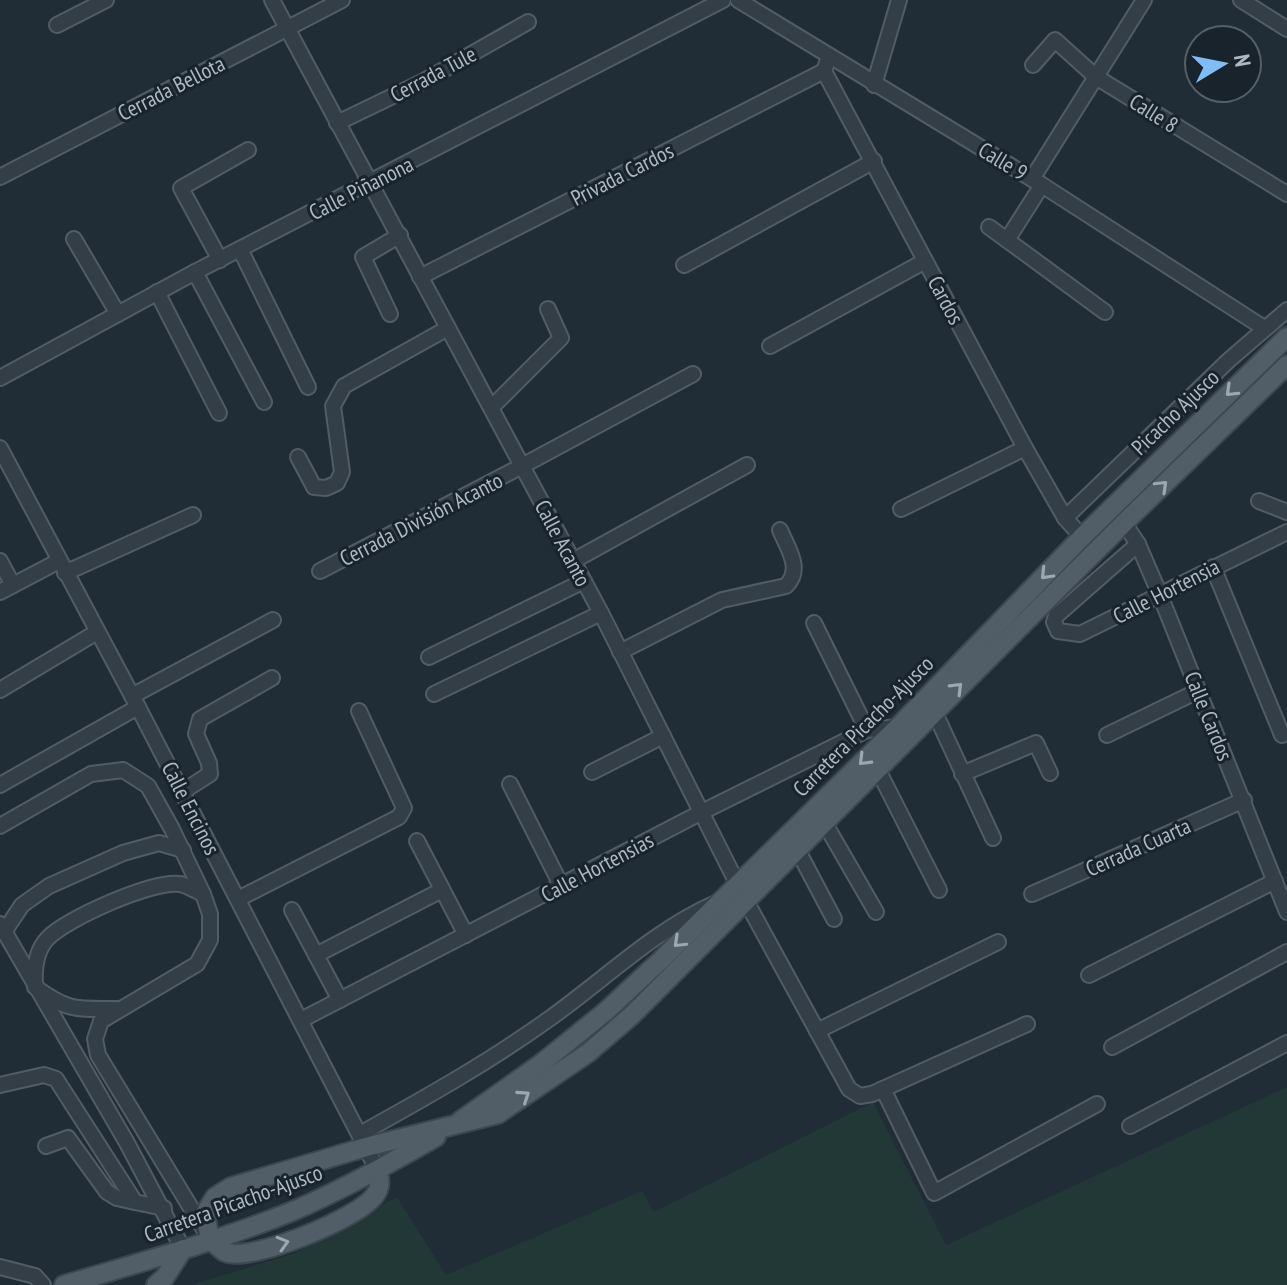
<svg xmlns="http://www.w3.org/2000/svg" width="1287" height="1285" viewBox="0 0 1287 1285" font-family="'PT Sans Narrow',sans-serif">
  <style>
    .green { fill: #223837 }
    .lines { fill: none; stroke-linecap: round; stroke-linejoin: round }
    .minor-casing { stroke: #515c65; stroke-width: 18 }
    .major-casing { stroke: #3d4751; stroke-width: 22 }
    .minor { stroke: #333e47; stroke-width: 14 }
    .major { stroke: #515d67; stroke-width: 18 }
    .oneway { stroke: #9ba7b1 }
    .labels { text-anchor: middle; stroke-width: 6; stroke-linejoin: round; paint-order: stroke }
    .street-label { font-size: 22px; fill: #adb9c4; stroke: #19232b }
  </style>
  <rect width="100%" height="100%" fill="#202c36"/>
  <path class="green" d="M1287,1087V1285H191L295,1253L397,1197L446,1275L642,1191L654,1212L873,1102L946,1245Z"/>
  <g class="lines">
    <defs>
      <g id="minor">
        <path d="M272,0L601,613L746,901L849,1089L860,1096L872,1094L1027,1024"/>
        <path d="M738,0L1042,185L1264,328"/>
        <path d="M1241,0L1287,29"/>
        <path d="M57,25L106,0"/>
        <path d="M829,57L824,71L1025,448L1065,518L1082,537"/>
        <path d="M1033,65L1055,40L1096,77L1287,194"/>
        <path d="M874,85L899,0"/>
        <path d="M337,123L422,82L528,22"/>
        <path d="M0,177L342,0"/>
        <path d="M1032,179L1144,0"/>
        <path d="M1042,185L1007,240L1105,312"/>
        <path d="M989,227L1007,240"/>
        <path d="M74,239L118,314"/>
        <path d="M240,249L308,387"/>
        <path d="M220,260L181,188L248,150"/>
        <path d="M684,265L874,161"/>
        <path d="M195,272L264,402"/>
        <path d="M420,277L824,71"/>
        <path d="M157,292L219,413"/>
        <path d="M390,314L363,257L400,235"/>
        <path d="M770,346L925,261"/>
        <path d="M0,378L195,272L723,0"/>
        <path d="M491,408L561,338L548,309"/>
        <path d="M0,448L138,707L378,1171"/>
        <path d="M298,457L314,487L326,488L337,483L342,472L333,406L344,386L448,328"/>
        <path d="M1259,501L1287,512"/>
        <path d="M901,509L1025,448"/>
        <path d="M1065,518L1229,360L1287,310"/>
        <path d="M1124,523L1138,544L1160,595L1287,912"/>
        <path d="M1138,544L1056,616L1054,622L1058,631L1080,634L1287,532"/>
        <path d="M0,561L13,585"/>
        <path d="M573,561L747,465"/>
        <path d="M1213,567L1282,735"/>
        <path d="M320,571L522,466L693,374"/>
        <path d="M65,573L193,515"/>
        <path d="M0,592L59,561"/>
        <path d="M814,623L867,730"/>
        <path d="M620,652L722,600L786,586C803,569 788,549 780,530"/>
        <path d="M429,657L584,581"/>
        <path d="M0,690L97,632"/>
        <path d="M434,694L601,613"/>
        <path d="M132,696L273,620"/>
        <path d="M934,711L993,838"/>
        <path d="M1107,735L1198,691"/>
        <path d="M877,768L939,890"/>
        <path d="M592,772L663,736"/>
        <path d="M962,774L1036,743L1050,773"/>
        <path d="M510,784L561,885"/>
        <path d="M0,785L138,707"/>
        <path d="M182,792L210,774L209,763L196,734L200,719L272,678"/>
        <path d="M824,822L876,912"/>
        <path d="M0,826L91,774L123,770L148,786L172,829L203,894L210,914V940L197,964L101,1021L95,1039L98,1055L205,1231"/>
        <path d="M417,841L466,935"/>
        <path d="M797,849L834,919"/>
        <path d="M1032,894L1244,800"/>
        <path d="M238,899L399,817L404,808L359,711"/>
        <path d="M292,910L316,955"/>
        <path d="M0,924L127,1143L183,1249"/>
        <path d="M4,932L22,905L49,886L123,853L159,843L183,850"/>
        <path d="M1089,975L1275,881"/>
        <path d="M340,1000L316,955L442,890"/>
        <path d="M118,1009C77,1009 69,1012 35,987C34,971 35,952 47,939C65,919 153,880 180,884C187,885 196,891 203,894"/>
        <path d="M301,1020L702,812L867,730L898,727"/>
        <path d="M817,1031L998,942"/>
        <path d="M1112,1047L1287,952"/>
        <path d="M0,1085L44,1075L56,1079L135,1202L164,1208"/>
        <path d="M883,1089L934,1193L1097,1104"/>
        <path d="M1130,1126L1287,1043"/>
        <path d="M360,1134C425,1098 489,1062 549,1019C604,980 654,930 716,903"/>
        <path d="M46,1146L68,1138L107,1192L117,1198L135,1202"/>
        <path d="M0,1267L35,1276L43,1285"/>
      </g>
      <g id="major">
        <path d="M460,1121L542,1063L605,1012L662,959L898,727L1082,537L1287,337"/>
        <path d="M378,1171C380,1180 381,1187 375,1195C360,1218 250,1263 225,1252C220,1249 215,1243 210,1240L205,1213L215,1197L231,1187L366,1147L498,1114L588,1053L631,1016L1124,523L1287,365"/>
        <path d="M64,1285C141,1262 219,1241 293,1211C342,1190 389,1164 436,1137"/>
        <path d="M156,1285L165,1277L183,1249"/>
      </g>
    </defs>
    <use href="#minor" class="minor-casing"/>
    <use href="#major" class="major-casing"/>
    <use href="#minor" class="minor"/>
    <use href="#major" class="major"/>
  </g>
  <defs><path id="oneway-chevron" d="M-2-3.5L2.5 0L-2 3.5" fill="none" stroke-width="1.6" stroke-linecap="round" stroke-linejoin="round" transform="scale(2)"/></defs>
  <g class="oneway">
    <use href="#oneway-chevron" transform="translate(1231 391) rotate(136)"/>
    <use href="#oneway-chevron" transform="translate(1162 486) rotate(-44)"/>
    <use href="#oneway-chevron" transform="translate(1046 574) rotate(134)"/>
    <use href="#oneway-chevron" transform="translate(957 688) rotate(-45)"/>
    <use href="#oneway-chevron" transform="translate(864 760) rotate(135)"/>
    <use href="#oneway-chevron" transform="translate(679 942) rotate(136)"/>
    <use href="#oneway-chevron" transform="translate(524 1096) rotate(-34)"/>
    <use href="#oneway-chevron" transform="translate(283 1243) rotate(-16)"/>
  </g>
  <g class="labels">
    <g class="street-label">
      <text transform="translate(433 74) rotate(-28)" y="8">Cerrada Tule</text>
      <text transform="translate(171 88) rotate(-27)" y="8">Cerrada Bellota</text>
      <text transform="translate(1154 113) rotate(32)" y="8">Calle 8</text>
      <text transform="translate(1003 161) rotate(31)" y="8">Calle 9</text>
      <text transform="translate(622 174) rotate(-27)" y="8">Privada Cardos</text>
      <text transform="translate(361 188) rotate(-27)" y="8">Calle Piñanona</text>
      <text transform="translate(946 300) rotate(62)" y="8">Cardos</text>
      <text transform="translate(1175 412) rotate(-44)" y="8">Picacho Ajusco</text>
      <text transform="translate(421 519) rotate(-27)" y="8">Cerrada División Acanto</text>
      <text transform="translate(563 543) rotate(62)" y="8">Calle Acanto</text>
      <text transform="translate(1166 591) rotate(-27)" y="8">Calle Hortensia</text>
      <text transform="translate(1209 716) rotate(68)" y="8">Calle Cardos</text>
      <text transform="translate(863 726) rotate(-45)" y="8">Carretera Picacho-Ajusco</text>
      <text transform="translate(191 808) rotate(63)" y="8">Calle Encinos</text>
      <text transform="translate(1138 847) rotate(-24)" y="8">Cerrada Cuarta</text>
      <text transform="translate(597 867) rotate(-28)" y="8">Calle Hortensias</text>
      <text transform="translate(233 1203) rotate(-20)" y="8">Carretera Picacho-Ajusco</text>
    </g>
  </g>
  <g transform="translate(1223 64) rotate(80)"><circle r="38" fill="#19232b" stroke="#545f68" stroke-width="2"/>
  <path d="M0-6L14 30L0 20L-14 30Z" fill="#7fbdf7"/>
  <text y="-12" font-size="22" font-weight="bold" text-anchor="middle" fill="#adb9c4">N</text>
  </g>
</svg>
